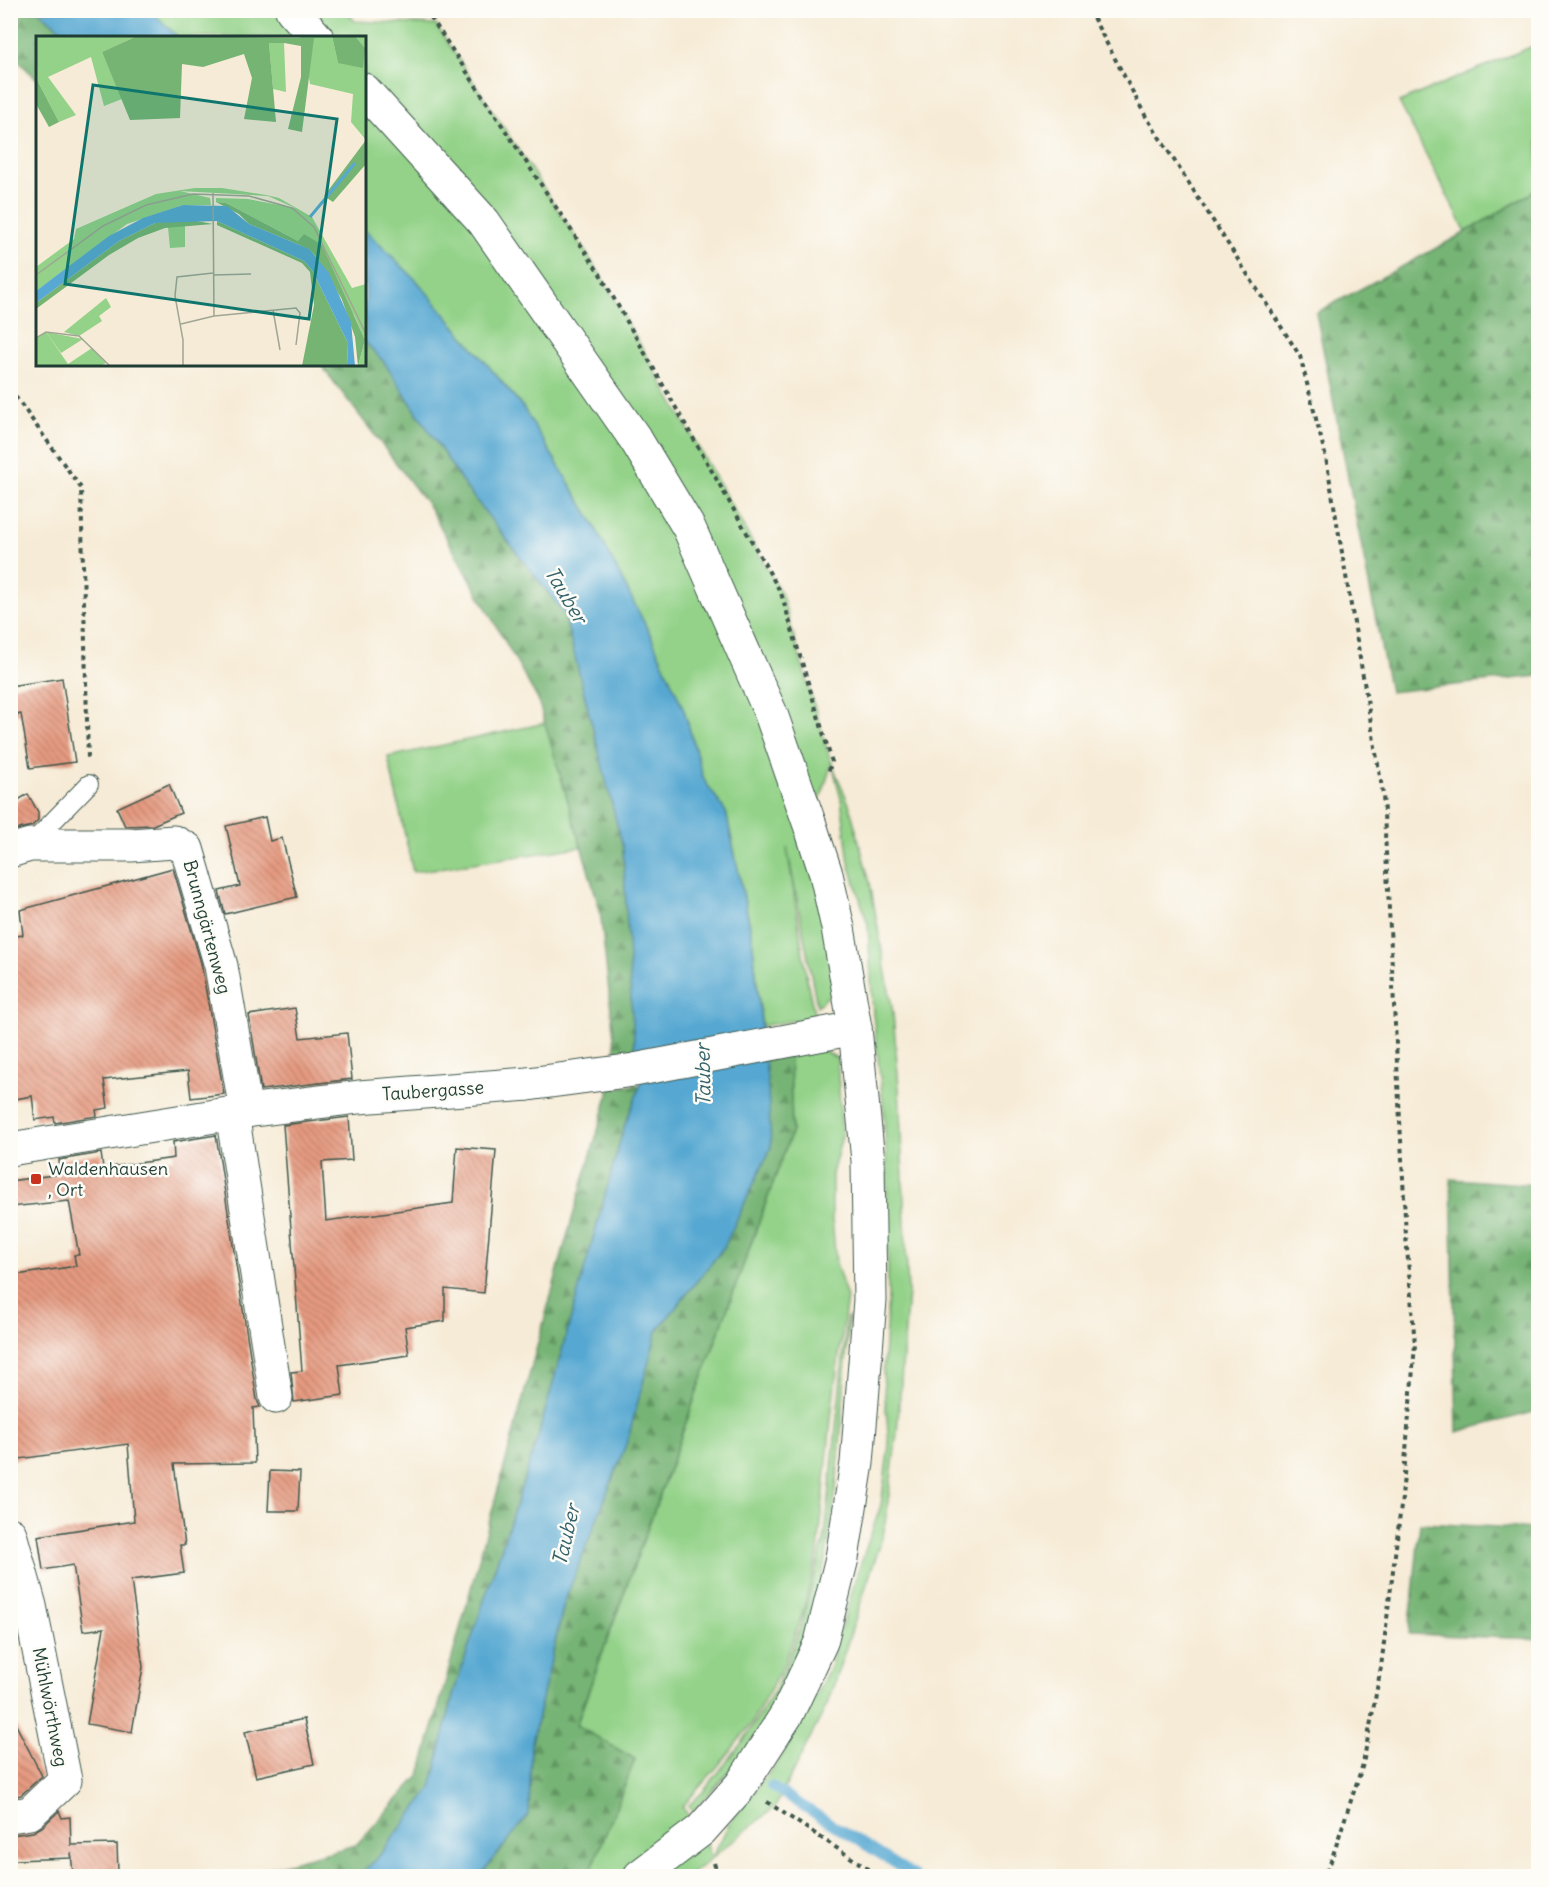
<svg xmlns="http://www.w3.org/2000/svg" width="1549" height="1887" viewBox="0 0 1549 1887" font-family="Delius,sans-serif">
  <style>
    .green { fill: #93d288; stroke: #59885e; stroke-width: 1.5 }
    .forest { fill: url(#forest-firs); stroke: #4a7854; stroke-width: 1.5 }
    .water { fill: #57a8d2; stroke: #3b7283; stroke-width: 1.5 }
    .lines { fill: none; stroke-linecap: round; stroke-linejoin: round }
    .stream { stroke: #57a8d2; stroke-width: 10 }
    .building { fill: url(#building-back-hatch) }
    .lane-casing { stroke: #3f574c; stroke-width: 20 }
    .street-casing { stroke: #3f574c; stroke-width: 35 }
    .secondary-casing { stroke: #3f574c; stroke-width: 35 }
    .path { stroke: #3f574c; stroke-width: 4; stroke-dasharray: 4.5 4.5; stroke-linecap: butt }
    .lane { stroke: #fff; stroke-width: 18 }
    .street { stroke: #fff; stroke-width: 33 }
    .secondary { stroke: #fff; stroke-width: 33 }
    .poi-dot { fill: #c8321e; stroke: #fdfcf7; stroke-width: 2 }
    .labels { text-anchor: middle; stroke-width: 5; stroke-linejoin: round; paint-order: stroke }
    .street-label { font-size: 18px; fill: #1f3d34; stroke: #fdfcf7 }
    .poi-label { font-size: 18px; fill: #1f3d34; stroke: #fdfcf7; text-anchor: start }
    .water-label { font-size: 20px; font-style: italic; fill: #33626b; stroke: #fdfcf7 }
    .inset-river { fill: none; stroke: #57a8d2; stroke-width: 3 }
    .inset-road { fill: none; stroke: #a0a595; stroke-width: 1.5 }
    .view { fill: #0f766e; fill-opacity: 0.15; stroke: #0f766e; stroke-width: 3 }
    .inset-edge { fill: none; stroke: #1f3d34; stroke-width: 3 }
  </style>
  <defs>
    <pattern id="forest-firs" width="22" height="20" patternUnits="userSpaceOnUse" patternTransform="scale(1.5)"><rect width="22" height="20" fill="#76b474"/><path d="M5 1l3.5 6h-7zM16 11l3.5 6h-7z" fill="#609460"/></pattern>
    <pattern id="building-back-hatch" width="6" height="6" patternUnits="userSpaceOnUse" patternTransform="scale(1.5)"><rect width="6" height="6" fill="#e69a80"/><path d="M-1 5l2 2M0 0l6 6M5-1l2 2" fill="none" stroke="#ba7f6a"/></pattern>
  </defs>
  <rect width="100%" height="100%" fill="#fdfcf7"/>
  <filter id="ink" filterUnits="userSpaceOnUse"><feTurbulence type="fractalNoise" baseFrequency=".0167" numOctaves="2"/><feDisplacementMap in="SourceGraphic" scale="12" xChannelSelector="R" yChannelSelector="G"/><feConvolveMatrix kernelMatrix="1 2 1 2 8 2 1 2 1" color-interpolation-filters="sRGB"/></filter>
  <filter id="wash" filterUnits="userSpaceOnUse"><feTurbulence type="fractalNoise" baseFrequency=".008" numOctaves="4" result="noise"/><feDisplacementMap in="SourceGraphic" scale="24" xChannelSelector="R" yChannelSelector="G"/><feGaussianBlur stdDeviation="1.35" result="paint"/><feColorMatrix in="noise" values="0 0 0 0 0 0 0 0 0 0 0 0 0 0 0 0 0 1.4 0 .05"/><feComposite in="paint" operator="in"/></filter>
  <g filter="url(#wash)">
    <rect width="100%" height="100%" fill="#f6ebd6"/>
    <g class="green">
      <path d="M151,11H346L355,21L436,25L600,274L781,593L831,762L849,804L870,883L893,1013L899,1087L908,1292L897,1433L884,1532L827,1705L775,1807L689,1876H589L635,1759L576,1726L792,1131L790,1055L821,1049L837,1058L842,1136L832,1174V1219L836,1263L847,1298L833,1399L818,1552L803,1612L784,1664L751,1724L725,1758L682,1807L701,1830L712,1858L729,1824L777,1763L808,1710L830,1667L856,1577L881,1505L889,1444L883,1373L888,1296L887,1169L884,1112L873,1014L868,925L849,863L841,799L832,763L811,828L838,928L832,993L817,1006L787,847L807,980L815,1017L762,1026L752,936L726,812L704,780L684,710L650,634L590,517L522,406L418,282L365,230L364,38L178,37Z"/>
      <path d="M1538,44V189L1466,232L1399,102Z"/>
      <path d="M546,723L581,847L413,872L388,757Z"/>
      <path d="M849,1317C842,1405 840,1507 818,1592C805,1643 776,1707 746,1749C730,1771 712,1791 693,1811L688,1806L703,1792L744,1740L773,1693L788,1661L801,1625L825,1537L847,1318Z"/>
    </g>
    <g class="forest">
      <path d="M10,11H39L70,37L38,38L37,79L11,54Z"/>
      <path d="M1538,189V676L1390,692L1316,313L1466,232Z"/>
      <path d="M365,342L384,362L465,486L564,613L623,848L635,1052L616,1056L600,910L538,700L428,505L321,365L364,364Z"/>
      <path d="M790,1055L792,1131L576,1725L635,1759L589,1876H480L529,1814L531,1746L565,1600L627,1442L657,1331L724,1247L771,1147L765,1059Z"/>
      <path d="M641,1084L624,1127L538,1437L454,1692L431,1789L376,1860L358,1876H239L356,1845L420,1775L568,1233L610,1089Z"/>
      <path d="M1451,1179L1538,1185V1411L1457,1432Z"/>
      <path d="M1420,1523L1538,1529V1639L1409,1634Z"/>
    </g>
    <g class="water">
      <path d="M39,11H151L178,37H70Z"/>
      <path d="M365,230L418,282L522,406L590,517L650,634L684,710L704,780L726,812L752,936L768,1089L771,1147L724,1247L657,1331L627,1442L565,1600L531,1746L529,1814L480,1876H358L376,1860L431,1789L454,1692L538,1437L624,1127L641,1084L635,1052L631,1000L623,848L564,613L465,486L384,362L365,342Z"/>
    </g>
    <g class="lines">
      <path class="stream" d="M771,1786L915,1876"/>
    </g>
    <g id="blocks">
      <g class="building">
        <path d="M62,678L75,762L30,768L21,714L10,715V686Z"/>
        <path d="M169,784L181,813L153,825L125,826L117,808Z"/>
        <path d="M28,794L38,812V820L32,826L10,831V805Z"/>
        <path d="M265,817L270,841L282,838L297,897L225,914L219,891L240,886L226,826Z"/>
        <path d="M173,868L201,963L224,1094L191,1098L188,1071L104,1080L108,1108L96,1110L97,1116L55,1123L54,1117L35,1120L32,1096L10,1100V937L23,935L20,910Z"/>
        <path d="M295,1008L300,1038L347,1033L352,1079L261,1090L249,1015Z"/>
        <path d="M349,1117L352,1160L322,1162L326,1221L453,1203L457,1147L496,1150L484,1293L445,1289V1321L405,1327L409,1355L339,1365L343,1395L294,1402L291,1372L302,1371L283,1125Z"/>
        <path d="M216,1135L257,1400L260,1407L253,1408L255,1463L174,1464L185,1545H180L184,1573L131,1580L143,1667L132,1732L87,1724L104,1628L83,1631L73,1565L43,1570L38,1536L134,1521L128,1444L12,1460L10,1446V1276L76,1266L74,1255H79L69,1201L10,1207V1181L60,1174L59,1160L101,1153L103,1168L174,1158L173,1142Z"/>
        <path d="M270,1471L300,1472L298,1511H268Z"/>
        <path d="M10,1713L42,1776L21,1795L11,1797Z"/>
        <path d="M304,1719L314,1764L256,1777L245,1732Z"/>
        <path d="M59,1811L62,1818L70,1817L71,1845L117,1844L118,1872L73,1874L71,1853L72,1858L14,1860L12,1835L33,1832L42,1827Z"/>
      </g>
    </g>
  </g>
  <g filter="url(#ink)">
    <use href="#blocks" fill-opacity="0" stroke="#3f574c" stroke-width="1.5"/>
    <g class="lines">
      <defs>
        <g id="lane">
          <path d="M30,845L89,784"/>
          <path d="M10,1615L30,1606"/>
        </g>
        <g id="street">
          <path d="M10,851L30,845H131L174,842L187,849L221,966L246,1111"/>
          <path d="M232,1113L276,1397"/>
          <path d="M10,1149L246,1111L359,1097L528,1084"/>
          <path d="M10,1534L30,1606L65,1780L30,1813L10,1816"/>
        </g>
        <g id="secondary">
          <path d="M292,10L317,38"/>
          <path d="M364,90L484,222L636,440L689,528L771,714L811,828L826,874L838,928L855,1028L868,1161L870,1300L857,1463L842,1558L821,1642L787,1714L741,1785L701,1830L640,1876"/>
          <path d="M528,1084L634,1070L855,1028"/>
        </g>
      </defs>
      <use href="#lane" class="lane-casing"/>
      <use href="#street" class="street-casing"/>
      <use href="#secondary" class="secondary-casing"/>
      <g class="path">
        <path d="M426,10L600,274L781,593L832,762L828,772"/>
        <path d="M1089,10L1145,115L1300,356L1326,458L1383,794L1406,1236L1415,1345L1402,1498L1381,1667L1363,1764L1326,1876"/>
        <path d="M10,389L81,488L88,759"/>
        <path d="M767,1802L879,1876"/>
        <path d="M714,1863L718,1876"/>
      </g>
      <use href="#lane" class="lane"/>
      <use href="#street" class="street"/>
      <use href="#secondary" class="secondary"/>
    </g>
  </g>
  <rect class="poi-dot" x="30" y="1173" width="12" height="12" rx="3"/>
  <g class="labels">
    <g class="street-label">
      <text transform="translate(207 927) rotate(75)" y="6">Brunngärtenweg</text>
      <text transform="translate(433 1091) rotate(-4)" y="6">Taubergasse</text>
      <text transform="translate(50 1707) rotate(79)" y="6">Mühlwörthweg</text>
    </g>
    <g class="poi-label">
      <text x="48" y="1175">Waldenhausen<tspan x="48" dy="21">, Ort</tspan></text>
    </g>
    <g class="water-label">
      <text transform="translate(566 595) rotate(59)" y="7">Tauber</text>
      <text transform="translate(703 1075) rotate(-91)" y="7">Tauber</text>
      <text transform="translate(566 1535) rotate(-77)" y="7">Tauber</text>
    </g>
  </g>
  <g transform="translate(36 36)">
    <rect width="330" height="330" fill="#f6ebd6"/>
    <path d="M0,0H101L66,16L86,63L68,70L55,21L12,41L40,79L23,86L0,42ZM258,0H296L302,27L329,12L319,0H330V104L315,86L317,58L274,48L266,2ZM233,7H248L250,56L237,53ZM159,152H186L230,159L243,162L276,181L316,252L330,248V330H322L329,304L318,279L262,205L190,167L180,166V162L212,163L259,172L232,160L144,155L174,162L175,169H147L91,188L0,255V231L38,203L40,193L120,158ZM149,189V211L134,212L132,191ZM70,262L75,271L63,280L66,285L43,300L28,296ZM10,296L32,328L56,312L70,327L64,330H0V302Z" fill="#93d288"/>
    <path d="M101,0L278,2L266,96L252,93L265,41V10L248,7H233L240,86L208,83L216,42L208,18L167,31L146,28L144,82L94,84L66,16ZM296,0H319L329,12L327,32L302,27ZM0,42L23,86L13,91L0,68ZM330,104V128L297,166L288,160ZM180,166L190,167L262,205L268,198L286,209L329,304L322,330L319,301L305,261L280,220L273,213L213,188L203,178ZM150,183L177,188L129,192L102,202L73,219L0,273V267L83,205L119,187ZM181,185L268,225L276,234L312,307L311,330H266L278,269L274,236L266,227L181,189Z" fill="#76b474"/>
    <path d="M10,296L47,303L25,317Z" fill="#93d288"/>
    <path d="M147,169L191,170L213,188L273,213L293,237L315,286L319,330H311L312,307L276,234L268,225L181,185L119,187L83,205L0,267V255L73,200L107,182Z" fill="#57a8d2"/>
    <path class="inset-river" d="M274,181L319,127"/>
    <path class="inset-road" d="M177,157L178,280M0,239L67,190L110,169L157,158L213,160L256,172L278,191L330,298M177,239L215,238M237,274L244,314M145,288L178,280L260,272L264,277L260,309M0,302L10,296L43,300L74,330M147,330V304L139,260L141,241L177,237"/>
    <path class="view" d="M57,49L301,83L273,283L29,248Z"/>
    <rect width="330" height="330" class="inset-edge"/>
  </g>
  <rect width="1549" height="1887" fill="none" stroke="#fdfcf7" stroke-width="36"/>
</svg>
